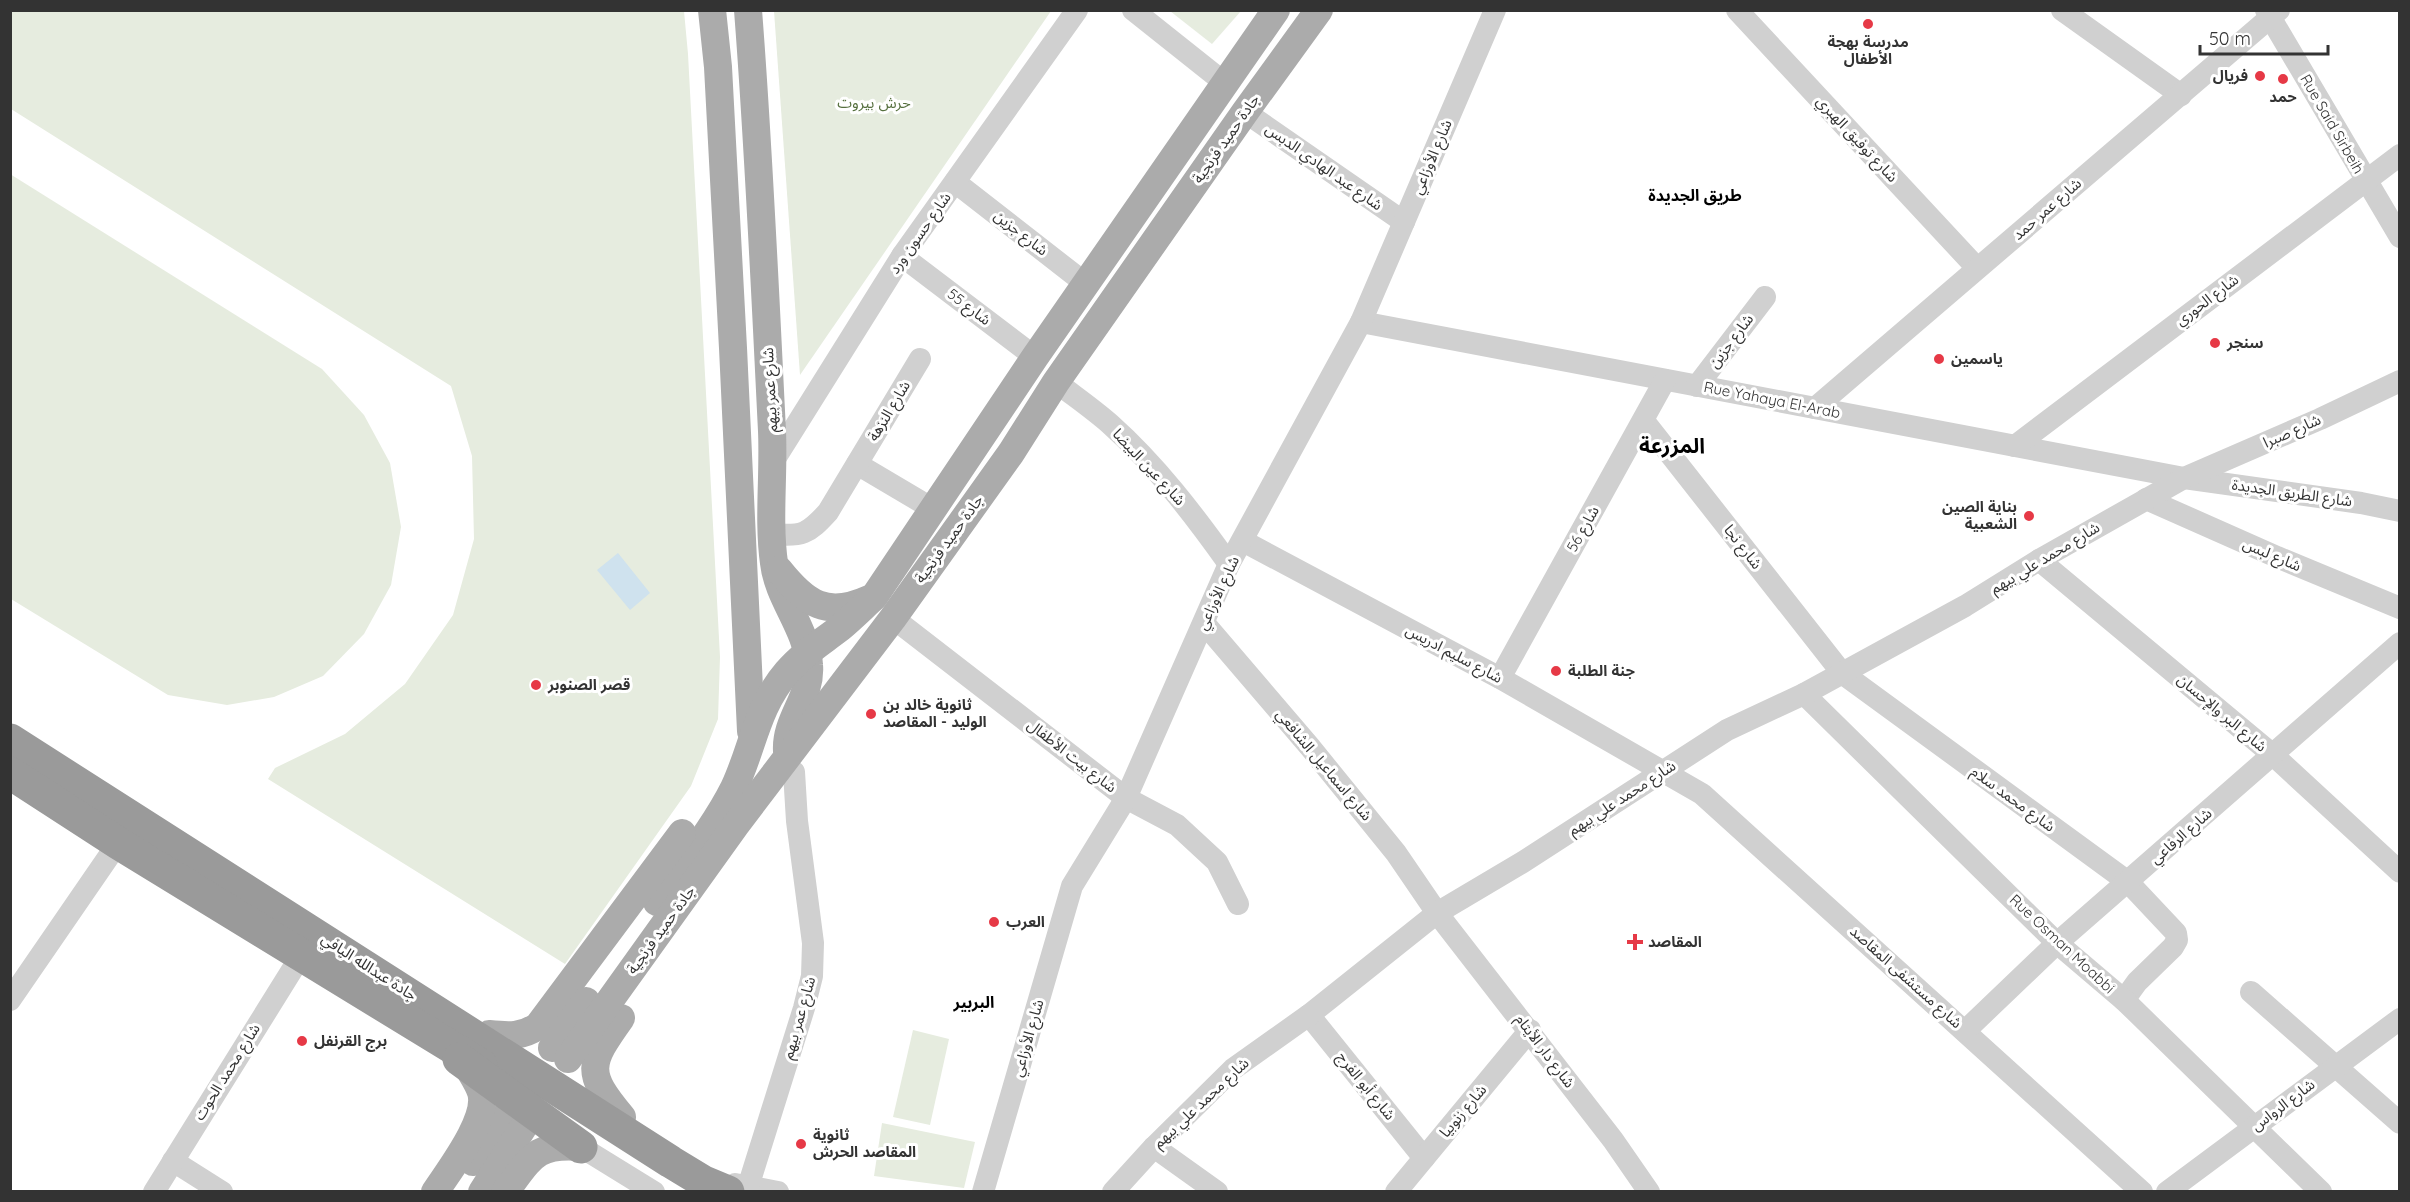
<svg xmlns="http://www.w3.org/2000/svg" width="2410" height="1202" viewBox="0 0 2410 1202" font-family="Quicksand,'Noto Sans Arabic',sans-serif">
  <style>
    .green { fill: #e6ecdf }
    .water { fill: #cfe2ee }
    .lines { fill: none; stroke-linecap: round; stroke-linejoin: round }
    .minor { stroke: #d0d0d0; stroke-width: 22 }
    .major { stroke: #ababab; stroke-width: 28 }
    .highway { stroke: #9a9a9a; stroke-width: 33 }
    .poi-dot { fill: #e63946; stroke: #fff; stroke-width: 2 }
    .labels { text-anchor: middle; stroke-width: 6; stroke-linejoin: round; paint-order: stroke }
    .poi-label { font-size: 15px; font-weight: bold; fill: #333; stroke: #fff; text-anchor: start }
    .park-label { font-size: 15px; fill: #56703f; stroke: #fff }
    .street-label { font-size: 15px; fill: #333; stroke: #fff }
    .neighbourhood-label { font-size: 16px; font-weight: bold; fill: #000; stroke: #fff }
    .district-label { font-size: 21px; font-weight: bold; fill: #000; stroke: #fff }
  </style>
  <rect width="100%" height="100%" fill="#fff"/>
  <g class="green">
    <path d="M10,11H684L688,54L720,657L718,719L691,786L565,964L268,779L275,768L345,734L405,684L453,615L474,539L472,456L451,386L11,109Z"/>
    <path d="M774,11H1051L800,375Z"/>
    <path d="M1170,11H1241L1212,44Z"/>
    <path d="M10,174L322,369L364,415L390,463L401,527L391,585L364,634L323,676L274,697L227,705L168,695L11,599Z"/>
    <path d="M913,1030L949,1039L930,1125L893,1117Z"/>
    <path d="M882,1123L975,1142L964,1188L874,1176Z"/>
  </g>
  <path class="water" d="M618,553L650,593L630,610L597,570Z"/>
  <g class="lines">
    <g class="minor">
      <path d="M1133,10L1226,84"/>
      <path d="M1737,10L1977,268"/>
      <path d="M2062,10L2181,95"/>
      <path d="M2266,10L2400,237"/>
      <path d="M1245,112L1404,222"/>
      <path d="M955,182L1086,284"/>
      <path d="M902,256L1035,357"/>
      <path d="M1361,322L2184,478L2361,503L2400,511"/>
      <path d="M1056,382C1074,396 1093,409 1110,424C1156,465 1194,515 1229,564"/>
      <path d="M1697,386L1765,297"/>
      <path d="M1815,408L2279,10"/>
      <path d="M1644,421L1842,673L2128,882L2176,933L2177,940L2173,947L2137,982L2124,1000"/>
      <path d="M2015,446L2400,155"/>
      <path d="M773,462L902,256L1077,10"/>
      <path d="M857,464L933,509"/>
      <path d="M2146,499L2277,557L2400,608"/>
      <path d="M772,534C802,537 808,534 828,512L920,359"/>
      <path d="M1243,541L1500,678L1702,794L2142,1192"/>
      <path d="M2039,560L2273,755L2400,872"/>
      <path d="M893,618L1126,798L1177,825L1217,862L1238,904"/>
      <path d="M1204,623L1310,747L1396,853L1437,913L1613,1140L1649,1192"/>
      <path d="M1500,678L1665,380"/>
      <path d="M1804,694L2057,943L2124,1000L2321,1192"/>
      <path d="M2251,992L2400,1123"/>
      <path d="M10,1000L118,843"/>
      <path d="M1309,1015L1424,1158"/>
      <path d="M1965,1031L2057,943L2400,643"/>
      <path d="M581,1147L654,1192"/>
      <path d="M1154,1147L1217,1192"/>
      <path d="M173,1161L222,1192"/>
      <path d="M735,1184L778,1192"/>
      <path d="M748,1187L804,1008L812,976L813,943L797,821L794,772"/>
      <path d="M154,1192L302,954"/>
      <path d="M983,1192L1072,886L1126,798L1229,564L1361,322L1495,10"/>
      <path d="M1113,1192L1154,1147L1233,1069L1309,1015L1437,913L1523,862L1727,730L1804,694L1965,606L2039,560L2184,478L2320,419L2400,381"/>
      <path d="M1396,1192L1530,1030"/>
      <path d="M2167,1192L2400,1019"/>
    </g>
    <g class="major">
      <path d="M712,10L718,67L733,348L751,731"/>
      <path d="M748,10C759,151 765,291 772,431C774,475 768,520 774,563C778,599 807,628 809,665C812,697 785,719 787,751"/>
      <path d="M779,570C806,604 827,618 869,599"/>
      <path d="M657,902C683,865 714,828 734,788C753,748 756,708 787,672C802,654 822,642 840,628C852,618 863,607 874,597L1035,357L1276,10"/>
      <path d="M621,1018C588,1064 585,1073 622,1117"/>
      <path d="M489,1034C509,1036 522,1037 538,1026L682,833"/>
      <path d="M552,1048L586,1001"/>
      <path d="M568,1059L735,826L893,618L1011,453L1056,382L1245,112L1319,10"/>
      <path d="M473,1162L506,1115"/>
      <path d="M435,1192C450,1169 489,1119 481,1092C478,1083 471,1073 466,1064"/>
      <path d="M482,1192L524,1126"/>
      <path d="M505,1192C531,1158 535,1143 581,1147"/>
    </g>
    <g class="highway">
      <path d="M10,740L671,1162L704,1182L728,1192"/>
      <path d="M10,773L118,843L481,1065"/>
      <path d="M459,1059L581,1147"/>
    </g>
  </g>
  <g class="poi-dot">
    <circle cx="1868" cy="24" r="6"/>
    <circle cx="2260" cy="76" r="6"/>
    <circle cx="2283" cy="79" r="6"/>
    <circle cx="2215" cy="343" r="6"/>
    <circle cx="1939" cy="359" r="6"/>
    <circle cx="2029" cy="516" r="6"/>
    <circle cx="1556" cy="671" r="6"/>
    <circle cx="536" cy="685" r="6"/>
    <circle cx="871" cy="714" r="6"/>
    <circle cx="994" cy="922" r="6"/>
    <path d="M1632 933h6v6h6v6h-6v6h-6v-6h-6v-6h6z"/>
    <circle cx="302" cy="1041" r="6"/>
    <circle cx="801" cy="1144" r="6"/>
  </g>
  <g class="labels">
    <g class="poi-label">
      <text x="1868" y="47" text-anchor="middle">مدرسة بهجة<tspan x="1868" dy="17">الأطفال</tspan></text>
      <text x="2248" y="81" text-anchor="end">فريال</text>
      <text x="2283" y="102" text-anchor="middle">حمد</text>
      <text x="2227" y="348">سنجر</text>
      <text x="1951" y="364">ياسمين</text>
      <text x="2017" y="512" text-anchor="end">بناية الصين<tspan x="2017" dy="17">الشعبية</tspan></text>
      <text x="1568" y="676">جنة الطلبة</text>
      <text x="548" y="690">قصر الصنوبر</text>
      <text x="883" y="710">ثانوية خالد بن<tspan x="883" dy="17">الوليد - المقاصد</tspan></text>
      <text x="1006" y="927">العرب</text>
      <text x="1648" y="947">المقاصد</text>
      <text x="314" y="1046">برج القرنفل</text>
      <text x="813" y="1140">ثانوية<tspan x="813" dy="17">المقاصد الحرش</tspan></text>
    </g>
    <g class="park-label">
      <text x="874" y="108">حرش بيروت</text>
    </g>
    <g class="street-label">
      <text transform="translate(2332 124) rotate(60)" y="5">Rue Said Sirbeih</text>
      <text transform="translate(1226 139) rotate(-55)" y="5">جادة حميد فرنجية</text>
      <text transform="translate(1857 139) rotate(47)" y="5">شارع توفيق الهبري</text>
      <text transform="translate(1432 157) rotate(-67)" y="5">شارع الأوزاعي</text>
      <text transform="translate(1324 167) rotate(35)" y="5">شارع عبد الهادي الدبس</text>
      <text transform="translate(2047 209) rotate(-41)" y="5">شارع عمر حمد</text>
      <text transform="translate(920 233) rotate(-55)" y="5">شارع حسون ورد</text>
      <text transform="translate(1021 233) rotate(38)" y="5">شارع جزين</text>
      <text transform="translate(2207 300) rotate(-37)" y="5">شارع الحوري</text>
      <text transform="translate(969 307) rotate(37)" y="5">شارع 55</text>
      <text transform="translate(1731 341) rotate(-53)" y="5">شارع جزين</text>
      <text transform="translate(770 390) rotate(-93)" y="5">شارع عمر بيهم</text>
      <text transform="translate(1772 400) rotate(11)" y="5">Rue Yahaya El-Arab</text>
      <text transform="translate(889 411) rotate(-59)" y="5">شارع النزهة</text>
      <text transform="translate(2292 431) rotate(-24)" y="5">شارع صبرا</text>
      <text transform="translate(1149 467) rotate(47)" y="5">شارع عين البيضا</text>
      <text transform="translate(2292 493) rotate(8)" y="5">شارع الطريق الجديدة</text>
      <text transform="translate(1583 529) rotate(-61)" y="5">شارع 56</text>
      <text transform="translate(949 539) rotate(-54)" y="5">جادة حميد فرنجية</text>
      <text transform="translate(1743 547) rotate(52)" y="5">شارع نجا</text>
      <text transform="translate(2272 555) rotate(23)" y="5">شارع لبس</text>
      <text transform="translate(2045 558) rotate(-31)" y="5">شارع محمد علي بيهم</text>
      <text transform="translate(1218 593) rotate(-65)" y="5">شارع الأوزاعي</text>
      <text transform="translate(1454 654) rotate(28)" y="5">شارع سليم ادريس</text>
      <text transform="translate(2222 713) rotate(40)" y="5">شارع البر والإحسان</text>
      <text transform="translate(1072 756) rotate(38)" y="5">شارع بيت الأطفال</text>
      <text transform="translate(1324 765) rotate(50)" y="5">شارع اسماعيل الشافعي</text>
      <text transform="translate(1622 798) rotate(-33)" y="5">شارع محمد علي بيهم</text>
      <text transform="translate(2013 799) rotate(36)" y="5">شارع محمد سلام</text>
      <text transform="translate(2181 836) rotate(-41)" y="5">شارع الرفاعي</text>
      <text transform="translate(661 930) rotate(-54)" y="5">جادة حميد فرنجية</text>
      <text transform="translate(2062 944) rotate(43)" y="5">Rue Osman Moabbi</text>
      <text transform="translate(369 967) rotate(33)" y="5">جادة عبدالله اليافي</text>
      <text transform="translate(1906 977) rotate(42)" y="5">شارع مستشفى المقاصد</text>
      <text transform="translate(799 1018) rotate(-74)" y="5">شارع عمر بيهم</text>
      <text transform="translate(1028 1038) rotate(-74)" y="5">شارع الأوزاعي</text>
      <text transform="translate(1545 1051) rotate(53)" y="5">شارع دار الأيتام</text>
      <text transform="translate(227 1072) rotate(-58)" y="5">شارع محمد الحوت</text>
      <text transform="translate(1366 1086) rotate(51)" y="5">شارع أبو الفرج</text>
      <text transform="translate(1201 1103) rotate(-43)" y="5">شارع محمد علي بيهم</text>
      <text transform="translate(2283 1105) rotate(-37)" y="5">شارع الرواس</text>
      <text transform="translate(1463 1111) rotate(-50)" y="5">شارع زنوبيا</text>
    </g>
    <g class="neighbourhood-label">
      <text x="1695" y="201">طريق الجديدة</text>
      <text x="974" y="1008">البربير</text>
    </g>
    <g class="district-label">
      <text x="1672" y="453">المزرعة</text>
    </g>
  </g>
  <rect width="2410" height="1202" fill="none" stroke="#333333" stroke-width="24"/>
  <path d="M2200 45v9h128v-9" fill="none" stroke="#333333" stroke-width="3"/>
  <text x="2209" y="45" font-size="18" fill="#333333" stroke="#ffffff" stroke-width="4.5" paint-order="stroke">50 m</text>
</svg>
